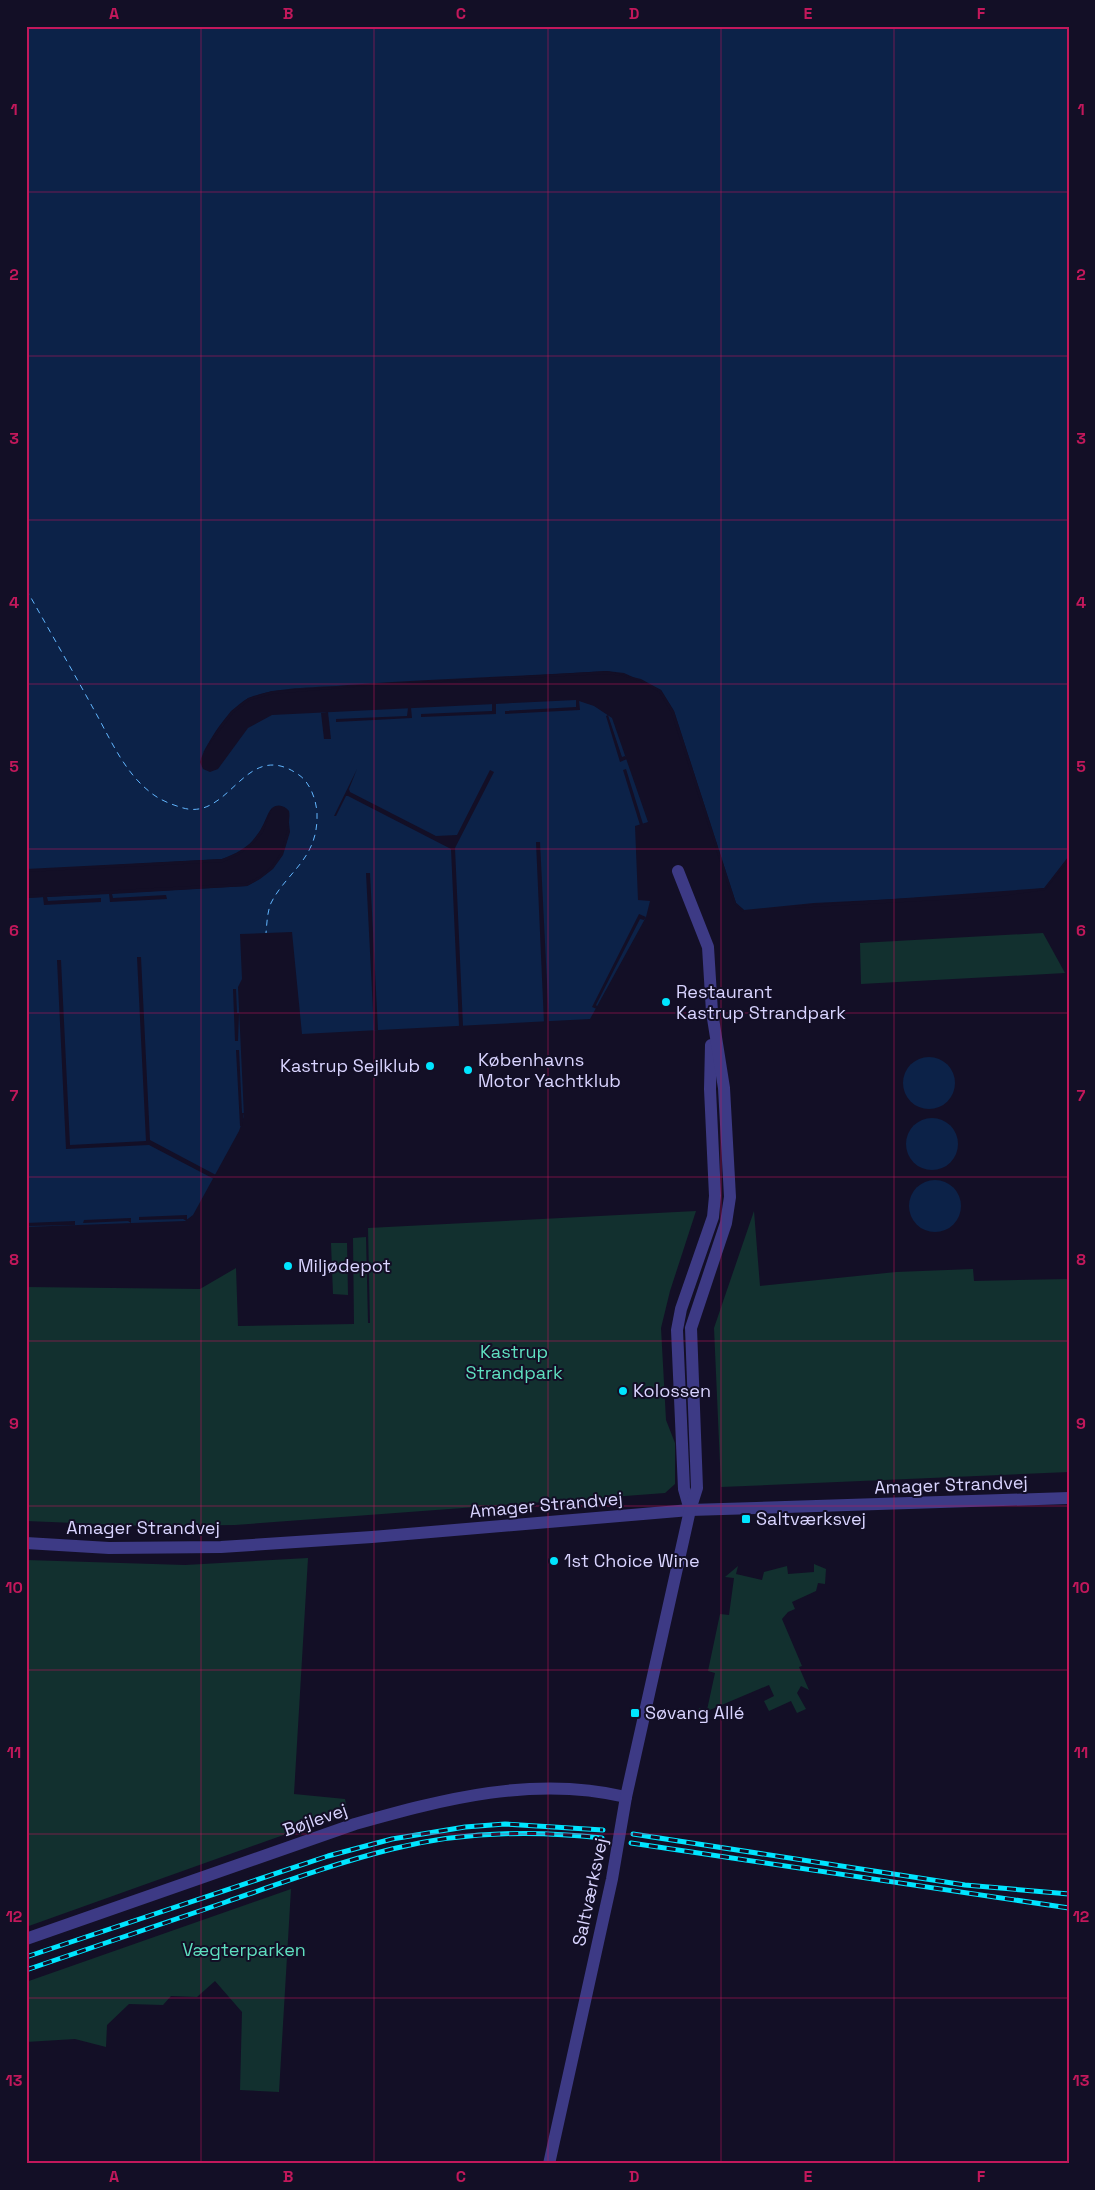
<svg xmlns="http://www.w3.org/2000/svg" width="1095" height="2190" viewBox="0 0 1095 2190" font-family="'Space Grotesk',sans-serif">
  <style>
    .green { fill: #12302f }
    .water { fill: #0c2248 }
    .pier { fill: #130f26 }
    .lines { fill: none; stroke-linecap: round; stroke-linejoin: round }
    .ferry { stroke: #62b6ff; stroke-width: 1; stroke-dasharray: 6 5; stroke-linecap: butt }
    .tertiary { stroke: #3d3a85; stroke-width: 12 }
    .rail-casing { stroke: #00e5ff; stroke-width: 5 }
    .rail { stroke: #130f26; stroke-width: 3; stroke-dasharray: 9; stroke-linecap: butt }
    .grid { fill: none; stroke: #c2185b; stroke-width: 1; stroke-opacity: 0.55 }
    .poi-dot { fill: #00e5ff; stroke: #130f26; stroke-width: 2 }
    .labels { text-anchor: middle; stroke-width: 4; stroke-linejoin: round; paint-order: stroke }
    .poi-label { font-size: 18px; fill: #d9d4ff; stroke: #130f26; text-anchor: start }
    .park-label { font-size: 18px; fill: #5fe0c0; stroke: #130f26 }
    .street-label { font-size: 18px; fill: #d9d4ff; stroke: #130f26 }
    .neatline { fill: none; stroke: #c2185b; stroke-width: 2 }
    .grid-label { font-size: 16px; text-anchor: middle; font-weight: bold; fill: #c2185b }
  </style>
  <rect width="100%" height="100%" fill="#130f26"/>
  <g class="green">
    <path d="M1043,933L1065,973L861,984L860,943Z"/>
    <path d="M696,1211L670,1291L661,1328L666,1420L675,1443V1484L665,1493L235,1525L149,1526L26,1521V1287L200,1289L236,1268L238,1326L354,1324L353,1238L366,1237L368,1323H370L368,1228Z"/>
    <path d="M754,1211L760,1286L896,1272L973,1269L974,1281L1069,1279V1472L721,1487L714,1328Z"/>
    <path d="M331,1243H347L348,1295L333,1294Z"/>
    <path d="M308,1558L294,1794L345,1799L348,1815L292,1832L26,1927V1560L185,1565Z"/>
    <path d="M814,1564L826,1569L825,1584L818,1583L816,1591L792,1602L795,1609L788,1612L782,1619L802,1666L799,1667L809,1690L801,1686L797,1693L806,1709L797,1713L791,1701L769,1711L764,1701L774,1696L769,1685L698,1715L699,1708L707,1710L715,1673L708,1671L720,1614L729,1615L734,1578L725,1577L738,1566L736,1574L762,1580L764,1572L787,1566L788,1574L814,1572Z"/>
    <path d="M291,1889L279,2092L240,2090L242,2012L215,1981L197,1997L171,1996L163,2005L129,2004L107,2025L106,2047L75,2039L26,2042V1982Z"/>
  </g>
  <g class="water">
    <path d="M26,26H1069V856L1045,888L995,894L814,903L744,910L736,903L674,711L661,690L624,673L607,671C521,676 434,679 348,685C317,688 281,686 251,697C231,705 206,742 200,762L203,769L210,772L218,769L248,728L272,715L576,700L594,706L612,718L648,822L635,826L638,900L650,901L646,917L590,1019L302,1034L292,932L240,934L242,979L238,987L244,1116L239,1131L193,1215L185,1221L26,1227V898L247,886C274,873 289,852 289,823C289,818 290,816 289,811C285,806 278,803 272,808C267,813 265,823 261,829C253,845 238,853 222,859L26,870Z"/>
    <circle cx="929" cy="1083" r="26"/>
    <circle cx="932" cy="1144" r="26"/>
    <circle cx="935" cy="1206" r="26"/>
  </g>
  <g class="pier">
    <path d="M607,671L641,679L661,690L674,711L736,903L744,910L743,912L734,904L671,712L659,692L640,681L623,676L607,674L379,685L272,694L250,700L233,713L202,754L219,727L231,711L248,698L272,691Z"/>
    <path d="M576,700H579L580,710L505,714V711L576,707Z"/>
    <path d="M492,704H496V714L421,717V714L492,711Z"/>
    <path d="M408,708H411L412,718L336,722V719L407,716Z"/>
    <path d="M328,712L331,739H324L321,713Z"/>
    <path d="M608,715L622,757L625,756L627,759L620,762L606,716Z"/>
    <path d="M357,769L349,789L350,792L436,836L457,835L490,770L494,772L455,848L463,1026H459L451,849L348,796H346L336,816H334Z"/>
    <path d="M626,769L643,824L640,825L623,770Z"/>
    <path d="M272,808L263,832L252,845L238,855L223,862L26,872V869L222,859L237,853L250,844L260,831Z"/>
    <path d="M289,823L290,832L283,855L273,869L260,879L247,886L112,894L113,898L166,895L167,899L110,902L109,894L47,897L48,901L101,898V902L44,905L43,897L26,898V895L246,883L259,877L271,867L281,853Z"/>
    <path d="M536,842H540L549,1023H544Z"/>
    <path d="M1069,856V860L1045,890L995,897L795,908V906L1044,888Z"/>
    <path d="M366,873H370L378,1030H374Z"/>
    <path d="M639,914L646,917L644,920L640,919L596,1005L598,1007L597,1009L592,1007Z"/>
    <path d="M137,957H141L150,1140L216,1175L214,1179L149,1145L66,1149L57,960H61L70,1145L146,1141Z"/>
    <path d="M233,989H236L237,1013H239L238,1041H235Z"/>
    <path d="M236,1050H239L242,1113H244L242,1126H240Z"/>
    <path d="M187,1215V1221L183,1219L139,1220V1217Z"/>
    <path d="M131,1218V1223L128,1221L83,1223L84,1220Z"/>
    <path d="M75,1221V1225L26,1226V1223Z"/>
  </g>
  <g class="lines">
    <path class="ferry" d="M26,589C48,628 71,668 93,708C109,736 123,771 150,792C158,799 170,804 180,807C230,825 244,736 299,775C311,783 318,804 317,819C316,860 286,873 271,903C267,913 267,923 266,933"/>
    <g class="tertiary">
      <path d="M690,1510L684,1489L677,1330L681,1309L713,1217L715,1196L710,1089L711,1045"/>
      <path d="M26,1543L109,1548L221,1547L372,1537L690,1510L1069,1498"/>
      <path d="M26,1939L355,1824C444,1799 534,1775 626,1797"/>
      <path d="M549,2164L612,1879L626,1797L690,1510L697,1488L691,1328L726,1223L730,1197L724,1088L712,1012L708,947L678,871"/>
    </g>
    <defs>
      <g id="rail">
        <path d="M633,1834L965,1885L1069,1894"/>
        <path d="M631,1843L1069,1908"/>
        <path d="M26,1957L328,1856L392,1839L465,1827L505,1824L603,1830"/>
        <path d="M26,1970C93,1947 160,1925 226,1902C281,1883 336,1863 392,1849C460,1832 532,1830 602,1838"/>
      </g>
    </defs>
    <use href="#rail" class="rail-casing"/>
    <use href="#rail" class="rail"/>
  </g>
  <path class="grid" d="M201,26V2164M374,26V2164M548,26V2164M721,26V2164M894,26V2164M26,192H1069M26,356H1069M26,520H1069M26,684H1069M26,849H1069M26,1013H1069M26,1177H1069M26,1341H1069M26,1506H1069M26,1670H1069M26,1834H1069M26,1998H1069"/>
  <g class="poi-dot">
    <circle cx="666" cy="1002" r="5"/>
    <circle cx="430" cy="1066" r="5"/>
    <circle cx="468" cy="1070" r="5"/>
    <circle cx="288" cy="1266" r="5"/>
    <circle cx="623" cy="1391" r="5"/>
    <rect x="741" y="1514" width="10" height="10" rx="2.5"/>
    <circle cx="554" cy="1561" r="5"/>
    <rect x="630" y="1708" width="10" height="10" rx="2.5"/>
  </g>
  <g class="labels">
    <g class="poi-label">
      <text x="676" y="998">Restaurant<tspan x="676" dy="21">Kastrup Strandpark</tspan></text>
      <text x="478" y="1066">Københavns<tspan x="478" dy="21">Motor Yachtklub</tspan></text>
      <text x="420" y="1072" text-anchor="end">Kastrup Sejlklub</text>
      <text x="298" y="1272">Miljødepot</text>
      <text x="633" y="1397">Kolossen</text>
      <text x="756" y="1525">Saltværksvej</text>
      <text x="564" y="1567">1st Choice Wine</text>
      <text x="645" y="1719">Søvang Allé</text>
    </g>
    <g class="park-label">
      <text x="514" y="1358">Kastrup<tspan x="514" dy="21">Strandpark</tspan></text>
      <text x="244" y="1956">Vægterparken</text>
    </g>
    <g class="street-label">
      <text transform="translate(951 1485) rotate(-2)" y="6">Amager Strandvej</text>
      <text transform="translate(546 1505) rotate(-5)" y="6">Amager Strandvej</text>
      <text x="143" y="1534">Amager Strandvej</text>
      <text transform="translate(315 1820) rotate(-19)" y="6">Bøjlevej</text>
      <text transform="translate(590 1892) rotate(-78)" y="6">Saltværksvej</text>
    </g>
  </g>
  <rect width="1095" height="2190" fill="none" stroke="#130f26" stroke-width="55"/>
  <rect x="28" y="28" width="1040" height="2134" class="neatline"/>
  <g class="grid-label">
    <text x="114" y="19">A</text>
    <text x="288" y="19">B</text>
    <text x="461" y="19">C</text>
    <text x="634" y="19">D</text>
    <text x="808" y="19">E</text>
    <text x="981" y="19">F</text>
    <text x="14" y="115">1</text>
    <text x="1081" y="115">1</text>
    <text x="14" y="280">2</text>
    <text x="1081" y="280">2</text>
    <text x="14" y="444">3</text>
    <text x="1081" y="444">3</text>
    <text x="14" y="608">4</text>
    <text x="1081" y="608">4</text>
    <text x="14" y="772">5</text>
    <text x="1081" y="772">5</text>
    <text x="14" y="936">6</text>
    <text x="1081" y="936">6</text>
    <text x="14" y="1101">7</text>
    <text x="1081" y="1101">7</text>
    <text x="14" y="1265">8</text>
    <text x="1081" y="1265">8</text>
    <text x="14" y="1429">9</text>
    <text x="1081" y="1429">9</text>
    <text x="14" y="1593">10</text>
    <text x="1081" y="1593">10</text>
    <text x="14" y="1758">11</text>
    <text x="1081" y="1758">11</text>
    <text x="14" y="1922">12</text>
    <text x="1081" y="1922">12</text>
    <text x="14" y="2086">13</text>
    <text x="1081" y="2086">13</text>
    <text x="114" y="2182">A</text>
    <text x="288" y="2182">B</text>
    <text x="461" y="2182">C</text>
    <text x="634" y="2182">D</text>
    <text x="808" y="2182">E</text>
    <text x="981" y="2182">F</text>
  </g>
</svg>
